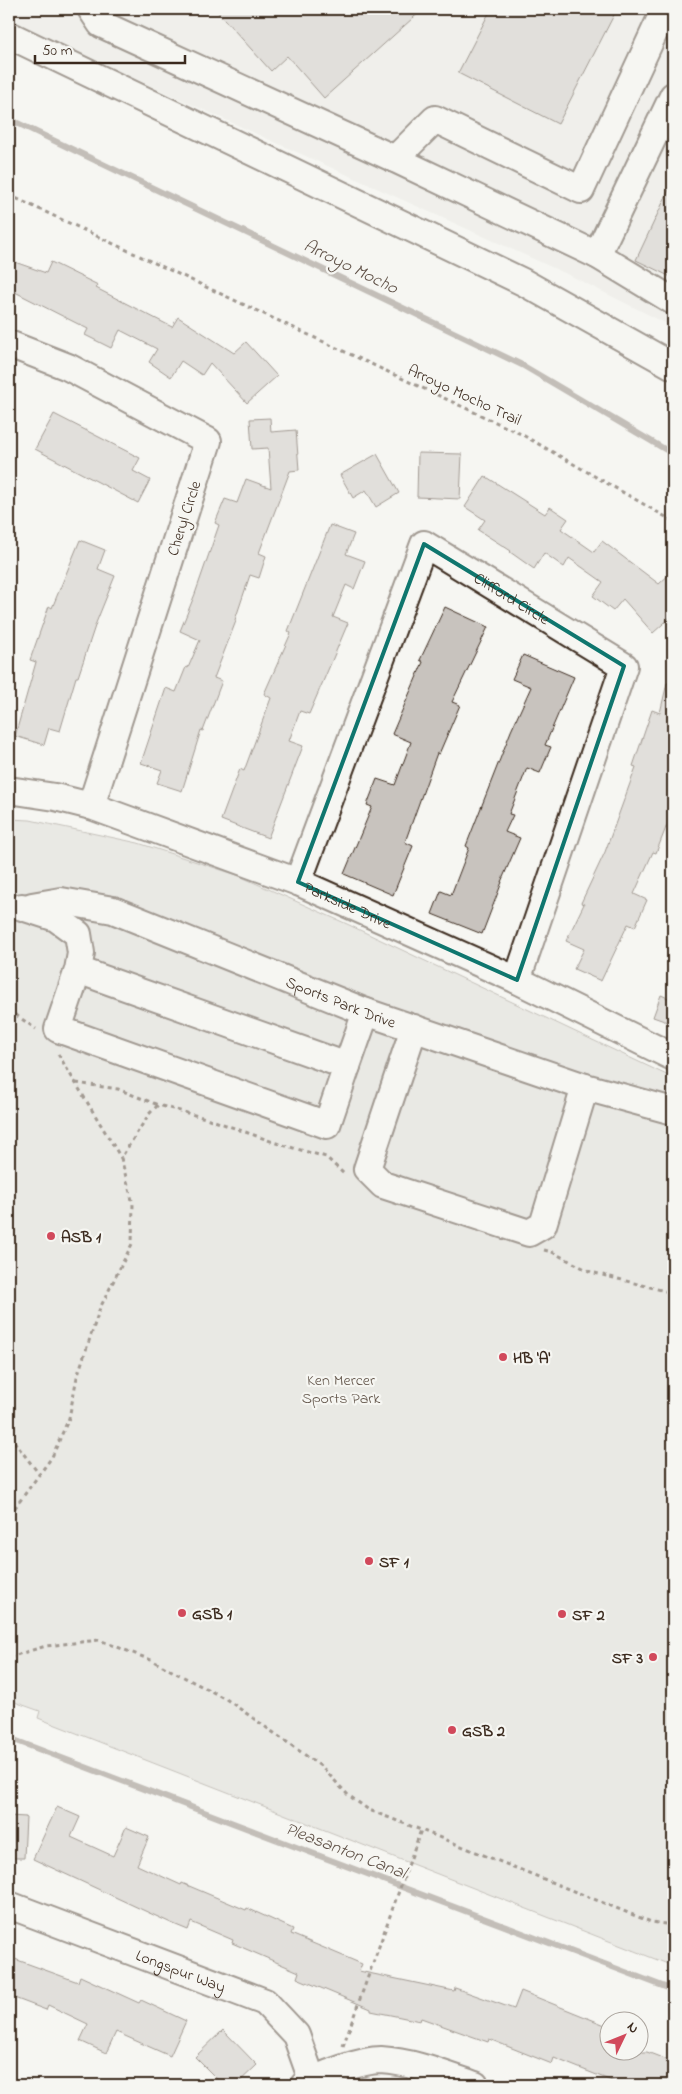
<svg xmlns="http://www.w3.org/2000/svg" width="682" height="2094" viewBox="0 0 682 2094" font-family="'Indie Flower',sans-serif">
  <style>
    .built { fill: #e8e7e2 }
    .green { fill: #dad9d3; stroke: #8a8278 }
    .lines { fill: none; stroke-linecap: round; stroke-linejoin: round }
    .stream { stroke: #857a71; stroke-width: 6 }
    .building { fill: #c8c3be; stroke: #3b2a1e }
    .minor-casing { stroke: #3b2a1e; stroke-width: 30 }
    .path { stroke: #3b2a1e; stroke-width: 3; stroke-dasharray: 4 4; stroke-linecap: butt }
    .minor { stroke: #f6f6f2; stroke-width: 26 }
    .marked { fill: none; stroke: #0f766e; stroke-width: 4; stroke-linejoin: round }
    .poi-dot { fill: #d1495b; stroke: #f6f6f2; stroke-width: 2 }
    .labels { text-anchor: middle; stroke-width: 4.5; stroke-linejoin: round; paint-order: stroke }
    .street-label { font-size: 16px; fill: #3b2a1e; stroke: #f6f6f2 }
    .poi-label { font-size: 16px; font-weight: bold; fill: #3b2a1e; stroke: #f6f6f2; text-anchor: start }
    .park-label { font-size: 16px; fill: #63564b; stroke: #f6f6f2 }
    .water-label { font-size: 18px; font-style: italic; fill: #605248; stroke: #f6f6f2 }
  </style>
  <rect width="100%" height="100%" fill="#f6f6f2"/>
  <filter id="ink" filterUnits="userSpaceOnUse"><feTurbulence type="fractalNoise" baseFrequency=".02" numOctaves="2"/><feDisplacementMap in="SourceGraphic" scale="10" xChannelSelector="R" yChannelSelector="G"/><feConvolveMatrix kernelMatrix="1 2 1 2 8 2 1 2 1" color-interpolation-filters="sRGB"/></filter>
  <g filter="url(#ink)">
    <path class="built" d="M9,9H673V327L569,275L9,22Z"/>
    <path class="green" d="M9,819L30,820L138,843L237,875L347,924L673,1078V1966L38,1718L40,1711L9,1700Z"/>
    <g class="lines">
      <g class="stream">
        <path d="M9,119L522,365L673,454"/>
        <path d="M9,1738L673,1990"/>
      </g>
    </g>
    <g class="building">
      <path d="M215,9H423L324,98L287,56L271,71Z"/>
      <path d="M491,9H617L558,124L458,73Z"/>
      <path d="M673,181V278L636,260Z"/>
      <path d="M9,260L46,273L51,262L98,285L96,288L172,327L178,317L234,353L246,342L277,376L247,403L210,363L202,375L181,361L171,377L149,362L157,349L120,330L111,348L85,335L88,329L9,289Z"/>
      <path d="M54,414L140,458L133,471L150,480L138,503L35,449Z"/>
      <path d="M270,418L271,432L296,430L299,470L290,471L259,553L266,556L259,578L250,575L235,620L236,621L214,678L222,681L203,731L201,730L182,791L157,783L162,770L141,763L166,688L176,692L186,667L188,668L200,640L180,631L195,594L219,525L215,523L225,499L237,503L246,479L271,488L268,448L252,449L250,419Z"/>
      <path d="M418,453L462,454L460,499L417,497Z"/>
      <path d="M377,454L399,493L376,507L366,490L353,498L340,475Z"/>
      <path d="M485,476L545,514L550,507L568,519L561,529L594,552L602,541L659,584L673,571V615L653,633L623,599L613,611L593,596L603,582L569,558L564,567L544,553L534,569L510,552L511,551L478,530L485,520L465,507Z"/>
      <path d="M330,525L354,534L346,554L365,561L354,589L346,585L333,617L348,623L331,663L309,714L300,711L289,741L303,746L268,838L221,820L240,769L244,771L271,698L264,694L291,633L288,631Z"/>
      <path d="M80,540L105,550L98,569L115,576L96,623L78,677H76L60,731L49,728L44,745L15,736L36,662L30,660L49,606L52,608Z"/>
      <path d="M445,607L488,627L452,702L460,705L439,754L437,753L405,842L413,846L393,895L344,874L372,807L367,805L377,779L395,785L411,742L392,734L423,662L420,660Z"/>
      <path d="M523,655L574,677L545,745L551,747L540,773L527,768L509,814L513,815L505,832L520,838L501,882H502L482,934L432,914L441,891L451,895L469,848L466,846L511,731L531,687L512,679Z"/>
      <path d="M667,683H673V821L669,820L656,853L653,852L634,894L647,900L635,927L628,924L601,981L574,969L584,949L566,941L584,904L581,903L605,852L636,767L633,766L652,710L660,713Z"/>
      <path d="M661,995L673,1000V1024L653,1017Z"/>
      <path d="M57,1807L80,1817L71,1837L113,1856L126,1827L149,1837L137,1865L181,1885L182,1883L246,1910L247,1908L293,1929L291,1934L362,1964L359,1971L454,1991L455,1988L514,2009L521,1991L610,2027V2052H647L673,2062V2085H622L554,2058L552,2064L489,2039L488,2042L421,2018L420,2021L371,2011V2009L297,1978L299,1972L232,1943L233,1940L191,1922L188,1930L171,1923L33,1859Z"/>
      <path d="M9,1816L26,1817L24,1858H9Z"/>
      <path d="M12,1958L78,1982L80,1976L139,2003L141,2000L186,2021L170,2056L116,2032L106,2053L80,2041L88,2024L48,2005L46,2010L9,1996V1966Z"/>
      <path d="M223,2030L257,2065L236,2085H223L195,2057Z"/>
    </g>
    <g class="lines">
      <defs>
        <g id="minor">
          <path d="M91,9L101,24L395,159L597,255L673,301"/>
          <path d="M9,35L523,282L673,366"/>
          <path d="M395,159L435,119L581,190L665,9"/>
          <path d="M597,255L673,96"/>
          <path d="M9,344L68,367L208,441L91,806"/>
          <path id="s1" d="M9,790L55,797L91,806L298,882L517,980L673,1057"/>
          <path id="s2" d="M298,882L424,544L624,666L517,980"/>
          <path id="s3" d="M32,906L61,901L113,910L366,1012L585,1087L673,1111"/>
          <path d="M22,907L56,918L78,934L81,953L78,970L58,1029L327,1125L347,1066L78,970"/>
          <path d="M414,1028L367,1169L383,1185L529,1233L543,1225L585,1087"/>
          <path d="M347,1066L366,1012"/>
          <path id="s4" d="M9,1905L265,2002L296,2035L312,2080"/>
          <path d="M304,2085C319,2075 363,2060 381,2060C414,2062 445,2075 475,2085"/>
        </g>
      </defs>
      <use href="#minor" class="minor-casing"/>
      <g class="path">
        <path d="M9,195L521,434L673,521"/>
        <path d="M9,1010L36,1029"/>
        <path d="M58,1054L121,1158"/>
        <path d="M76,1083L118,1089L158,1105"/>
        <path d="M544,1250L552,1252L591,1272L673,1293"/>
        <path d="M9,1435L39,1474"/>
        <path d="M9,1514L14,1509L52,1457L69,1418L77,1377L100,1308L132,1244L133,1204L121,1158L149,1114L158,1105L209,1119L279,1144L326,1157L345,1175"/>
        <path d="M9,1657L46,1646L99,1640L151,1660L226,1699L322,1767L348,1795L369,1810L421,1830"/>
        <path d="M343,2046L421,1830L651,1922L673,1925"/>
      </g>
      <use href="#minor" class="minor"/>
    </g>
  </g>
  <path d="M0 0H682V2094H0ZM424,544L624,666L517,980L298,882Z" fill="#f6f6f2" fill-opacity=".55" fill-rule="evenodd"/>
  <path class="marked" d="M424,544L624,666L517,980L298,882Z"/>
  <g class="poi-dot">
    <circle cx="51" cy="1236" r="5"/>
    <circle cx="503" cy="1357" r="5"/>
    <circle cx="369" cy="1561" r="5"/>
    <circle cx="182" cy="1613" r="5"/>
    <circle cx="562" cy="1614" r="5"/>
    <circle cx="653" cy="1657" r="5"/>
    <circle cx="452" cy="1730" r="5"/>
  </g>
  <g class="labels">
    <g class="street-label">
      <text transform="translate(465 394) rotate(25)" y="6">Arroyo Mocho Trail</text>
      <text transform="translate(183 518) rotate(-72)" y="6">Cheryl Circle</text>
      <text dy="6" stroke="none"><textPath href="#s2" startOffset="464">Clifford Circle</textPath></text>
      <text dy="6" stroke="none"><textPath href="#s1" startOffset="359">Parkside Drive</textPath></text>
      <text dy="6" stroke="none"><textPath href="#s3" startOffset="328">Sports Park Drive</textPath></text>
      <text dy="6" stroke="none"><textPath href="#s4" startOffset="184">Longspur Way</textPath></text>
    </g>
    <g class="poi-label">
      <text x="61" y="1242">ASB 1</text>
      <text x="513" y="1363">HB 'A'</text>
      <text x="379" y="1567">SF 1</text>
      <text x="192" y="1619">GSB 1</text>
      <text x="572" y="1620">SF 2</text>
      <text x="643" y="1663" text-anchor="end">SF 3</text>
      <text x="462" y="1736">GSB 2</text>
    </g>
    <g class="park-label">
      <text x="341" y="1385">Ken Mercer<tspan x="341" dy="18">Sports Park</tspan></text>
    </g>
    <g class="water-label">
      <text transform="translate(351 266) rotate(26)" y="6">Arroyo Mocho</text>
      <text transform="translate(346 1850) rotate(21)" y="6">Pleasanton Canal</text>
    </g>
  </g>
  <rect width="682" height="2094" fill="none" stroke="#f6f6f2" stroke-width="30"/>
  <rect x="15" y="15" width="652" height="2064" fill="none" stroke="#3b2a1e" stroke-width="2" filter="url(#ink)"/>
  <g transform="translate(624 2036) rotate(47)"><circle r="24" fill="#f6f6f2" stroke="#aba49d"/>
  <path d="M0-4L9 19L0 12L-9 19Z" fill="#d1495b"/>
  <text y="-8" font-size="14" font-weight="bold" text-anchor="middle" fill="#3b2a1e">N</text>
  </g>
  <path d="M35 55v8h150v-8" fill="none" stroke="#3b2a1e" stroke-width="2.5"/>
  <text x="42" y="55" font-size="15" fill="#3b2a1e" stroke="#f6f6f2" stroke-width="4" paint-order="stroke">50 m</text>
</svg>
